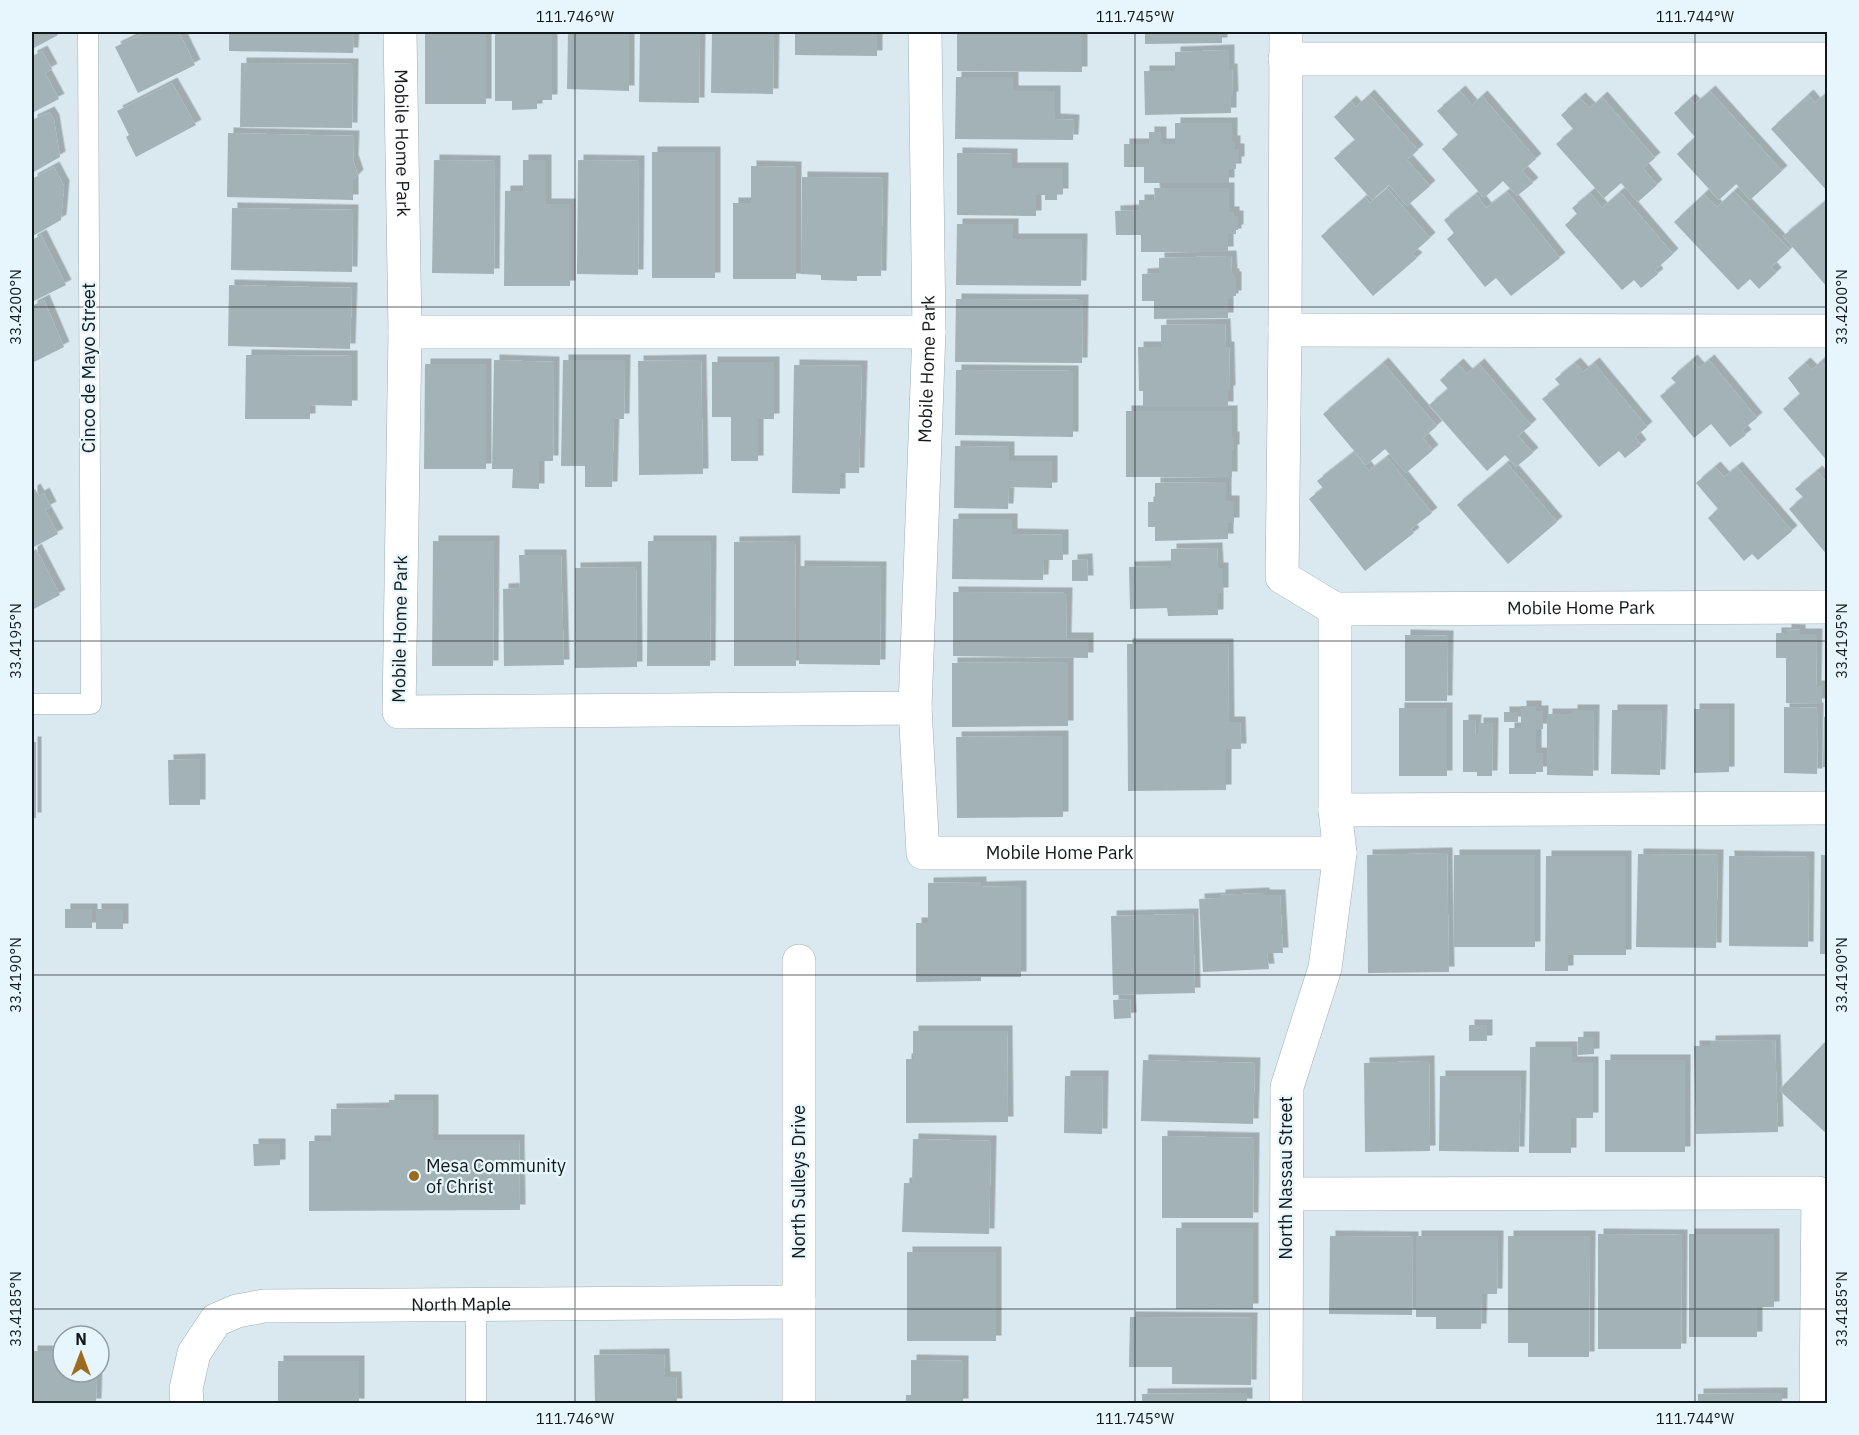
<svg xmlns="http://www.w3.org/2000/svg" width="1859" height="1435" viewBox="0 0 1859 1435" font-family="'IBM Plex Sans',sans-serif">
  <style>
    .building { fill: #a3b2b7; filter: url(#shadow) }
    .lines { fill: none; stroke-linecap: round; stroke-linejoin: round }
    .service-casing { stroke: #9faeb3; stroke-width: 21 }
    .minor-casing { stroke: #9faeb3; stroke-width: 34 }
    .service { stroke: #fff; stroke-width: 20 }
    .minor { stroke: #fff; stroke-width: 33 }
    .ticks { fill: none; stroke: #13191b; stroke-width: 1.5; stroke-opacity: 0.45 }
    .poi-dot { fill: #9d6b20; stroke: #e6f6fc; stroke-width: 2 }
    .labels { text-anchor: middle; stroke-width: 4.5; stroke-linejoin: round; paint-order: stroke }
    .street-label { font-size: 18px; fill: #13191b; stroke: #e6f6fc }
    .poi-label { font-size: 18px; fill: #13191b; stroke: #e6f6fc; text-anchor: start }
    .neatline { fill: none; stroke: #13191b; stroke-width: 2 }
    .ticks-label { font-size: 15px; text-anchor: middle; fill: #13191b }
  </style>
  <defs>
    <filter id="shadow"><feDropShadow dx="5.5" dy="-5.5" stdDeviation="0" flood-color="#0004"/></filter>
  </defs>
  <rect width="100%" height="100%" fill="#d9e9ef"/>
  <g class="building">
    <path d="M32,32H56L58,35L32,49Z"/>
    <path d="M146,32H179L195,65L138,93L115,47Z"/>
    <path d="M229,32H354L353,53L229,51Z"/>
    <rect x="425" y="32" width="61" height="72"/>
    <path d="M495,32H552V100H537V109L512,110V101H495Z"/>
    <path d="M568,32H629V91L567,89Z"/>
    <path d="M640,32H700L699,103L639,102Z"/>
    <path d="M712,32H774L773,94L711,93Z"/>
    <path d="M795,32H877V56L795,55Z"/>
    <path d="M957,32H1082V72L957,71Z"/>
    <path d="M1145,32H1222V43L1145,44Z"/>
    <path d="M1229,50V69H1232L1233,97H1231V113L1145,115L1144,71H1175V52Z"/>
    <path d="M42,51L52,69L45,73L59,99L32,113V56Z"/>
    <path d="M241,63L353,64L352,128L240,127Z"/>
    <path d="M956,77H1013V91H1055V119L1074,120L1073,140L955,139Z"/>
    <path d="M172,83L196,125L136,157L126,137L129,135L117,111Z"/>
    <path d="M1460,91L1472,105L1482,96L1536,159L1522,171L1533,183L1517,196L1503,181L1484,198L1442,149L1458,135L1437,111Z"/>
    <path d="M1710,91L1782,171L1750,200L1736,184L1719,200L1677,154L1695,137L1674,113L1690,99L1695,104Z"/>
    <path d="M1825,94L1828,97V192L1771,129L1808,95L1815,103Z"/>
    <path d="M1369,95L1418,150L1407,160L1430,186L1407,206L1389,185L1372,200L1334,158L1355,140L1334,117L1351,101L1356,107Z"/>
    <path d="M1602,97L1655,158L1643,168L1657,185L1638,202L1621,183L1604,198L1556,144L1573,129L1561,115L1580,98L1590,108Z"/>
    <path d="M49,112L54,120L60,157L32,173V120Z"/>
    <path d="M1175,123H1232V141H1235V149H1239V162H1236V169H1229V183H1144V167H1124V144H1149V132H1161V144H1175Z"/>
    <path d="M228,133L354,136L353,160L358,175L353,180V200L227,197Z"/>
    <rect x="652" y="152" width="63" height="126"/>
    <path d="M957,153L1012,154V168H1063V194H1057V200H1045V195H1036V216L957,215Z"/>
    <path d="M434,160L495,161L494,274L432,273Z"/>
    <path d="M523,160H546V204H570V286H504L505,191H523Z"/>
    <path d="M578,160L639,161L638,275L577,274Z"/>
    <path d="M751,166L796,167V279H733V203H751Z"/>
    <path d="M54,167L64,186L61,220L33,236L32,235V179Z"/>
    <path d="M802,177L883,178L881,276H857V281L821,280V275L801,274Z"/>
    <path d="M1154,188H1229V212H1234V216H1238V230H1236V234H1228V252H1141V235H1116L1115,211L1139,210V200H1155Z"/>
    <path d="M1387,188L1430,238L1412,254L1417,258L1373,296L1321,236L1365,197L1370,203Z"/>
    <path d="M1734,191L1790,250L1771,267L1776,273L1759,289L1750,279L1738,290L1674,222L1704,194L1717,207Z"/>
    <path d="M1507,192L1560,258L1511,296L1496,278L1485,287L1447,239L1454,233L1444,220L1476,194L1486,208Z"/>
    <path d="M1620,192L1673,254L1655,270L1658,274L1641,288L1634,280L1622,290L1565,225L1577,214L1572,208L1590,193L1602,208Z"/>
    <path d="M1828,199V288L1783,236Z"/>
    <path d="M232,208L353,210L352,272L231,270Z"/>
    <path d="M957,224H1013V239H1082L1081,286L956,285Z"/>
    <path d="M41,235L66,285L32,302V240Z"/>
    <path d="M1231,256L1232,274H1234V277H1236V296H1233V299H1228V318L1154,319V301H1142V274L1159,273V258Z"/>
    <path d="M229,285L352,288L350,349L228,346Z"/>
    <path d="M956,299L1083,300L1082,363L955,362Z"/>
    <path d="M44,300L64,347L32,363V306Z"/>
    <path d="M1225,324L1226,347H1229L1230,391H1228V407H1143V391H1139L1138,347H1161V325Z"/>
    <path d="M246,355L352,356V406L310,405V419H245Z"/>
    <path d="M494,360L554,362L553,461H539V489L512,488L513,469H492Z"/>
    <path d="M563,360H625L624,419H614L612,487H585V466H561Z"/>
    <path d="M701,360L703,474L639,475L638,361Z"/>
    <path d="M1692,360L1699,368L1709,360L1757,418L1742,430L1746,435L1730,447L1711,424L1694,438L1660,396L1676,383L1671,378Z"/>
    <path d="M1821,361L1828,368V462L1783,409L1800,394L1788,378L1805,363L1812,370Z"/>
    <path d="M712,362H774V419H758V461H731V417H712Z"/>
    <path d="M1383,363L1437,426L1423,438L1433,450L1406,473L1385,449L1366,465L1323,414Z"/>
    <path d="M1575,363L1583,372L1594,363L1647,427L1635,437L1641,445L1625,458L1619,451L1599,467L1542,399L1560,385L1555,379Z"/>
    <path d="M425,364H486V469H424Z"/>
    <path d="M1458,364L1467,374L1479,364L1531,425L1518,436L1533,453L1516,467L1505,455L1487,471L1429,405L1448,389L1440,380Z"/>
    <path d="M794,365L862,366L859,473H840V494L792,493Z"/>
    <path d="M956,370L1073,371V437L955,435Z"/>
    <path d="M1126,411H1232V437H1234V450H1232V477H1126Z"/>
    <path d="M955,446L1009,447V461H1052V488L1009,487L1008,509L954,508Z"/>
    <path d="M1354,452L1369,471L1387,457L1432,513L1411,529L1414,533L1365,571L1309,499L1323,488L1317,481Z"/>
    <path d="M1507,463L1557,522L1508,564L1457,505Z"/>
    <path d="M1715,467L1724,477L1737,467L1792,531L1758,560L1752,554L1744,561L1708,518L1718,509L1696,483Z"/>
    <path d="M1817,471L1828,484V556L1789,509L1803,497L1795,489Z"/>
    <path d="M1226,482V501H1234V523H1228V539L1155,541V527H1148V502H1155V483Z"/>
    <path d="M35,489L39,496L44,493L51,507L45,510L58,534L32,548V491Z"/>
    <path d="M953,519H1012V534L1063,535V560H1044L1043,580L952,579Z"/>
    <path d="M433,541H494L493,666H432Z"/>
    <path d="M648,541H711L710,666H647Z"/>
    <path d="M795,541L796,666H734V542Z"/>
    <path d="M1217,548L1218,568H1223V593H1218V615L1168,616L1167,608L1130,609L1129,567L1171,566V549Z"/>
    <path d="M36,549L60,595L32,610V552Z"/>
    <path d="M519,555H561L564,665L504,666L503,589L520,588Z"/>
    <path d="M1087,559L1088,581H1072V560Z"/>
    <path d="M799,566L881,567L880,665L799,664Z"/>
    <path d="M636,567L637,667L575,668V568Z"/>
    <path d="M953,592L1067,593L1066,638H1088V658L953,656Z"/>
    <path d="M1786,629L1800,630V634H1817L1816,686H1822V704L1786,703V658H1776V633H1786Z"/>
    <path d="M1405,635L1448,636L1447,701H1405Z"/>
    <path d="M1127,644H1228L1229,722H1240L1241,749H1226V790L1128,791Z"/>
    <path d="M1068,662V726L952,727V663Z"/>
    <path d="M1521,706H1536V711H1543V729H1536V753H1543V772H1536V774H1509V728H1521Z"/>
    <path d="M1784,707L1818,708L1817,774L1784,773Z"/>
    <rect x="1399" y="708" width="48" height="68"/>
    <path d="M1694,709H1729V772L1694,773Z"/>
    <path d="M1572,710H1594L1593,776L1547,775V714H1572Z"/>
    <path d="M1612,710H1662L1660,775L1611,774Z"/>
    <rect x="1504" y="712" width="14" height="10"/>
    <path d="M1824,717H1828V767H1823Z"/>
    <path d="M1463,720H1476L1475,734H1478V723H1493L1492,776H1477V772H1463Z"/>
    <path d="M1063,736V817L957,818L956,737Z"/>
    <rect x="32" y="742" width="4" height="76"/>
    <path d="M200,759V805H169L168,760Z"/>
    <path d="M1447,853L1449,972L1368,973L1367,855Z"/>
    <path d="M1638,854L1718,855L1716,948L1636,947Z"/>
    <rect x="1454" y="855" width="81" height="92"/>
    <path d="M1821,855H1828V954H1820Z"/>
    <path d="M1546,856H1626V955H1568V971H1545Z"/>
    <path d="M1729,856L1809,857L1808,947L1729,946Z"/>
    <path d="M981,882V887L1021,886V977H981V981L916,982V923H928V883Z"/>
    <path d="M1264,893V895H1280L1283,953H1267L1269,969L1203,972L1199,899L1220,898V895Z"/>
    <rect x="65" y="909" width="27" height="19"/>
    <rect x="96" y="909" width="27" height="20"/>
    <path d="M1193,914L1195,993L1113,995L1111,916Z"/>
    <path d="M1130,999L1131,1018L1114,1019L1113,1000Z"/>
    <rect x="1469" y="1025" width="18" height="16"/>
    <path d="M913,1031H1007L1008,1122L906,1123V1059H913Z"/>
    <path d="M1578,1037H1594V1054L1578,1055Z"/>
    <path d="M1828,1039V1135L1779,1090Z"/>
    <path d="M1775,1040L1778,1132L1696,1134L1694,1046H1710V1041Z"/>
    <path d="M1530,1047H1572V1062H1593V1118H1571V1153H1529Z"/>
    <path d="M1143,1060L1255,1063L1253,1124L1141,1121Z"/>
    <rect x="1605" y="1060" width="80" height="92"/>
    <path d="M1429,1061L1430,1151L1365,1152L1364,1063Z"/>
    <path d="M1065,1076H1103L1102,1134L1064,1133Z"/>
    <path d="M1440,1076H1521L1519,1152L1439,1151Z"/>
    <path d="M389,1100H433V1140H519L520,1210L309,1211V1141H331V1109L389,1108Z"/>
    <path d="M1162,1136L1254,1138L1253,1218H1162Z"/>
    <path d="M913,1139L991,1141L989,1234L902,1232L904,1183H912Z"/>
    <path d="M253,1144H280V1165L254,1166Z"/>
    <rect x="1176" y="1228" width="77" height="81"/>
    <path d="M1598,1234L1682,1235L1681,1349H1598Z"/>
    <path d="M1689,1234H1774V1307H1757V1337H1689Z"/>
    <path d="M1330,1236L1413,1237L1412,1315L1329,1314Z"/>
    <path d="M1416,1236H1498L1497,1294H1482L1481,1329H1436V1317H1416Z"/>
    <path d="M1508,1236H1590L1589,1357H1528V1343H1508Z"/>
    <rect x="907" y="1252" width="89" height="89"/>
    <path d="M1130,1317L1252,1318L1251,1385L1172,1384V1367H1129Z"/>
    <path d="M32,1351H63V1372H97L96,1404H32Z"/>
    <path d="M664,1354L665,1377H676L677,1404H595L594,1355Z"/>
    <path d="M911,1360L963,1361V1404H906V1395H911Z"/>
    <rect x="278" y="1361" width="81" height="43"/>
    <path d="M1247,1393V1404H1142V1394Z"/>
    <path d="M1782,1393V1404H1698V1394Z"/>
  </g>
  <g class="lines">
    <defs>
      <g id="service">
        <path d="M32,704H91L88,32"/>
        <path d="M476,1404V1304"/>
      </g>
      <g id="minor">
        <path id="s1" d="M400,32L405,332L399,712L915,708L923,853H1340"/>
        <path d="M1286,32L1285,330L1282,577L1335,609V810L1340,853L1325,968L1287,1087L1286,1404"/>
        <path d="M1285,59H1828"/>
        <path d="M1285,330L1828,331"/>
        <path d="M405,332H929"/>
        <path id="s2" d="M1335,609L1828,607"/>
        <path id="s3" d="M915,708L929,332L925,32"/>
        <path d="M1335,810L1828,808"/>
        <path d="M1287,1194L1818,1193L1816,1404"/>
        <path id="s4" d="M187,1404L186,1389L194,1353L216,1320L237,1311L264,1306L799,1302"/>
        <path d="M799,1404V961"/>
      </g>
    </defs>
    <use href="#service" class="service-casing"/>
    <use href="#minor" class="minor-casing"/>
    <use href="#service" class="service"/>
    <use href="#minor" class="minor"/>
  </g>
  <path class="ticks" d="M575,32V1404M1135,32V1404M1695,32V1404M32,307H1828M32,641H1828M32,975H1828M32,1309H1828"/>
  <circle class="poi-dot" cx="414" cy="1176" r="6"/>
  <g class="labels">
    <g class="street-label">
      <text dy="6" stroke="none"><textPath href="#s1" startOffset="111">Mobile Home Park</textPath></text>
      <text transform="translate(89 368) rotate(-90)" y="6">Cinco de Mayo Street</text>
      <text dy="6" stroke="none"><textPath href="#s3" startOffset="339">Mobile Home Park</textPath></text>
      <text dy="6" stroke="none"><textPath href="#s2" startOffset="246">Mobile Home Park</textPath></text>
      <text transform="translate(400 629) rotate(-89)" y="6">Mobile Home Park</text>
      <text dy="6" stroke="none"><textPath href="#s1" startOffset="1478">Mobile Home Park</textPath></text>
      <text transform="translate(1286 1178) rotate(-90)" y="6">North Nassau Street</text>
      <text transform="translate(799 1182) rotate(-90)" y="6">North Sulleys Drive</text>
      <text dy="6" stroke="none"><textPath href="#s4" startOffset="339">North Maple</textPath></text>
    </g>
    <g class="poi-label">
      <text x="426" y="1172">Mesa Community<tspan x="426" dy="21">of Christ</tspan></text>
    </g>
  </g>
  <rect width="1859" height="1435" fill="none" stroke="#e6f6fc" stroke-width="66"/>
  <g transform="translate(81 1354)"><circle r="28" fill="#e6f6fc" stroke="#929ea2" stroke-width="1.5"/>
  <path d="M0-4.5L10 22L0 15L-10 22Z" fill="#9d6b20"/>
  <text y="-9" font-size="16" font-weight="bold" text-anchor="middle" fill="#13191b">N</text>
  </g>
  <rect x="33" y="33" width="1793" height="1369" class="neatline"/>
  <g class="ticks-label">
    <text x="575" y="22">111.746°W</text>
    <text x="1135" y="22">111.745°W</text>
    <text x="1695" y="22">111.744°W</text>
    <text transform="translate(16 307) rotate(-90)" y="5">33.4200°N</text>
    <text transform="translate(1842 307) rotate(-90)" y="5">33.4200°N</text>
    <text transform="translate(16 641) rotate(-90)" y="5">33.4195°N</text>
    <text transform="translate(1842 641) rotate(-90)" y="5">33.4195°N</text>
    <text transform="translate(16 975) rotate(-90)" y="5">33.4190°N</text>
    <text transform="translate(1842 975) rotate(-90)" y="5">33.4190°N</text>
    <text transform="translate(16 1309) rotate(-90)" y="5">33.4185°N</text>
    <text transform="translate(1842 1309) rotate(-90)" y="5">33.4185°N</text>
    <text x="575" y="1424">111.746°W</text>
    <text x="1135" y="1424">111.745°W</text>
    <text x="1695" y="1424">111.744°W</text>
  </g>
</svg>
